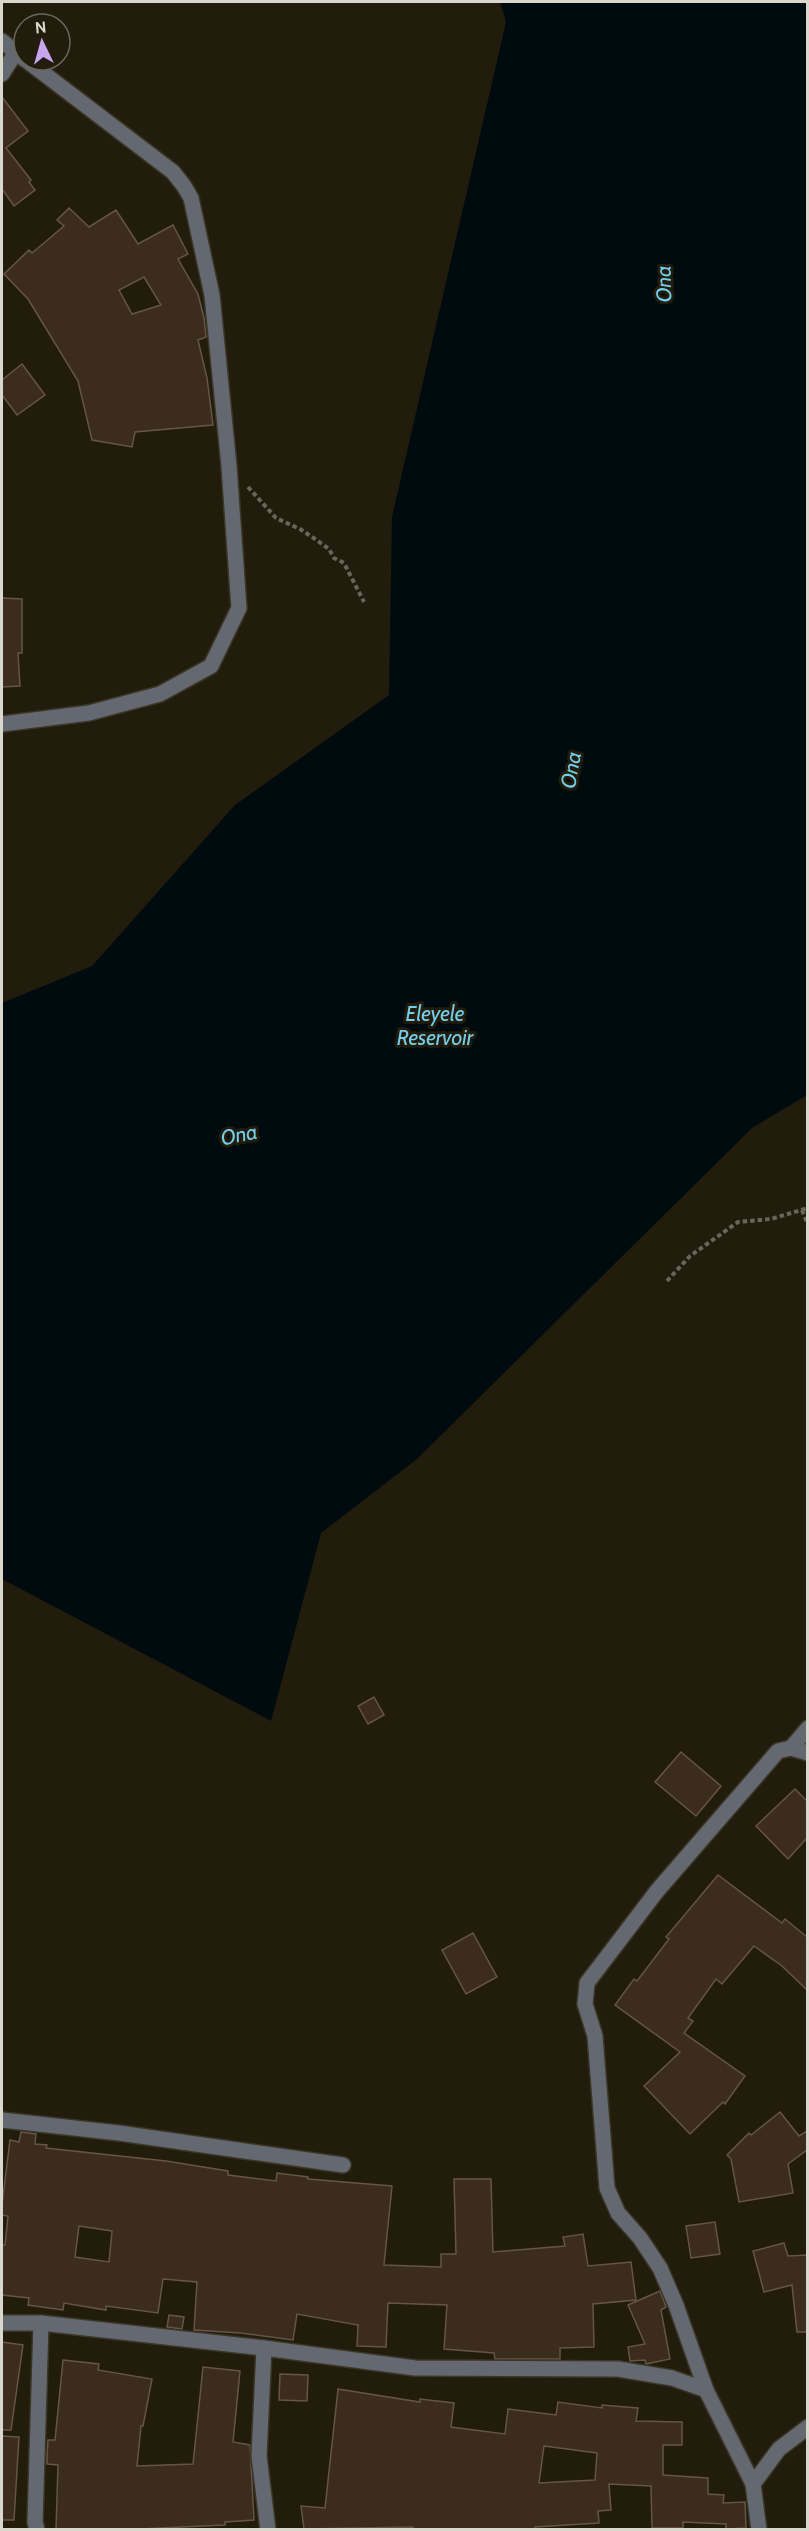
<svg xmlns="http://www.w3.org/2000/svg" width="809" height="2531" viewBox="0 0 809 2531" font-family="Cabin,sans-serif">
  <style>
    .water { fill: #000b10 }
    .building { fill: #3b2c1f; stroke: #665547; stroke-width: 1.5; fill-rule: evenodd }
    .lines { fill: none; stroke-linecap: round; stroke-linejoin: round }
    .minor-casing { stroke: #3b3626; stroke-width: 18 }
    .path { stroke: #6a6657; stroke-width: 4; stroke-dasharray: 4.5 3; stroke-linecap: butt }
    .minor { stroke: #646870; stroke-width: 15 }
    .labels { text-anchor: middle; stroke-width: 6; stroke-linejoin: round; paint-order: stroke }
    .water-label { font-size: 21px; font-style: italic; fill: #74cdea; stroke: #211c0b }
  </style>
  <rect width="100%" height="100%" fill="#211c0b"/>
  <path class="water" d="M500,2H807V1095L752,1128L417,1459L321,1533L271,1721L2,1579V1003L92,966L235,805L389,695L392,517L506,22Z"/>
  <g class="building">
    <path d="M2,97L28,131L6,148L31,180L29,182L35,190L14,206L2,189Z"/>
    <path d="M69,208L89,227L116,210L138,244L173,225L188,254L178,259L198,294L204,318L206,337L198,340L207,378L213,425L135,432L132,447L92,440L78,381L28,299L4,274L29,250L32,253L64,226L57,220ZM144,277L161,305L132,314L119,290Z"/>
    <path d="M22,364L45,395L17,415L2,395V380Z"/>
    <path d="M2,598L22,599V653H18L20,686L2,687Z"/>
    <path d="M374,1697L384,1715L368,1724L358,1706Z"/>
    <path d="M681,1752L721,1786L696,1816L655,1782Z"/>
    <path d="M795,1789L807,1801V1838L788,1859L756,1826Z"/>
    <path d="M718,1875L782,1923L785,1919L807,1937V1990L782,1966L754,1946L722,1984L716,1979L688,2018L693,2021L684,2033L745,2076L725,2104L723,2102L690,2134L644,2086L680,2052L615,2005L634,1979L637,1981L669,1939L666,1937Z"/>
    <path d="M473,1933L497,1977L466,1994L442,1950Z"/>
    <path d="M780,2112L799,2136L807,2131V2150L788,2164L793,2193L739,2202L731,2159L727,2155L749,2133L751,2135Z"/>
    <path d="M21,2132L36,2134L35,2144L47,2145L46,2148L166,2161L228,2171V2175L276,2181L277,2173L308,2177V2179L392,2186L384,2265L441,2267V2254H456L454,2179H491L493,2252L565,2246L563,2237L583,2234L588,2266L631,2262L636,2300L593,2304L594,2347L560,2348V2359H495L494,2353L444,2349L447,2305L388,2303L386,2347L357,2346L358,2325L297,2314L293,2340L240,2333L194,2330L197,2282L163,2279L158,2313L106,2306V2310L64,2303L63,2310L28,2305L29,2298L2,2295V2245H5L8,2216L2,2215V2205L10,2140L19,2142ZM79,2226L112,2231L109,2262L75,2257Z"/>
    <path d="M715,2222L720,2254L691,2258L686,2226Z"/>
    <path d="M784,2243L788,2256L807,2255V2332H797L792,2285L764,2292L753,2251Z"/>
    <path d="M660,2291L666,2307L661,2310L670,2359L646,2364L645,2360L630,2361L628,2347L645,2344L628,2305Z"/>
    <path d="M169,2315L184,2317L182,2329L167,2327Z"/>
    <path d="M2,2342L23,2345L11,2430H2Z"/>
    <path d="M63,2360L99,2364L98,2370L152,2379L143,2426H141L137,2466L193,2464L203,2367L240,2371L233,2442L250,2445L254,2520L225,2522V2525L140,2529H56L58,2465L47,2464V2457L48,2440H55Z"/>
    <path d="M280,2374L308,2375L307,2401L279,2400Z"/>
    <path d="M338,2389L420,2402V2399L454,2403L451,2427L505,2434L508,2409L556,2415L558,2402L602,2408V2405L638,2408L636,2421L682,2422V2445H663V2475L708,2478V2494L724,2495L723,2503L745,2502L746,2528L726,2529V2524L683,2522V2528H652L651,2486L609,2484L611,2510L598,2511L599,2523L535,2527V2529H413V2527L304,2529L301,2506L325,2508ZM544,2446L597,2453L595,2480L539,2483Z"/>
    <path d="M2,2436L19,2437L14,2520H2Z"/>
  </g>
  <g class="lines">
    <defs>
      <g id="minor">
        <path d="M2,41L24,59"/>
        <path d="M2,74L16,52"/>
        <path d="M2,724L89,713L160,694L211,666L239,608L229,466L212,295L191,198L184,186L173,172L26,60"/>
        <path d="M791,1748L808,1753"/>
        <path d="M2,2120L119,2133L343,2165"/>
        <path d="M2,2323H41L264,2348L415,2368L618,2369L672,2378L706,2390"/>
        <path d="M264,2348L259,2456L268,2530"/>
        <path d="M753,2484L779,2449L808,2427"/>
        <path d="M37,2530L35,2522L41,2323"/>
        <path d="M759,2530L753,2484L706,2390L676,2305L660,2268L640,2238L618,2213L607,2188L595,2036L585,2004L587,1983L657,1891L778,1751L791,1748L808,1728"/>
      </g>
    </defs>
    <use href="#minor" class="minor-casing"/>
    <g class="path">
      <path d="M248,487L276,518L300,529L315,539L329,549L334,558L344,563L364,602"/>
      <path d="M802,1210L808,1225"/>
      <path d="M667,1281L690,1256L738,1222L771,1219L808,1208"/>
    </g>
    <use href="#minor" class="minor"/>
  </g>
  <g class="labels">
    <g class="water-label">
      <text transform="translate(664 284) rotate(-91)" y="7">Ona</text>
      <text transform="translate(571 770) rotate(-80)" y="7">Ona</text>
      <text x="435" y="1021">Eleyele<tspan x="435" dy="24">Reservoir</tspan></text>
      <text transform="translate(239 1135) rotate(-11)" y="7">Ona</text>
    </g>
  </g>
  <rect width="809" height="2531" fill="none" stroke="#dad7cc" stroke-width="6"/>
  <g transform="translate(42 42) rotate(355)"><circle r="28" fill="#211c0b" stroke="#6b6758" stroke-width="1.5"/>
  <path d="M0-4.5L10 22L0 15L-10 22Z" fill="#c8a5ee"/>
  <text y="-9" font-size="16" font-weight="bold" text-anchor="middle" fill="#dad7cc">N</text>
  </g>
</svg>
